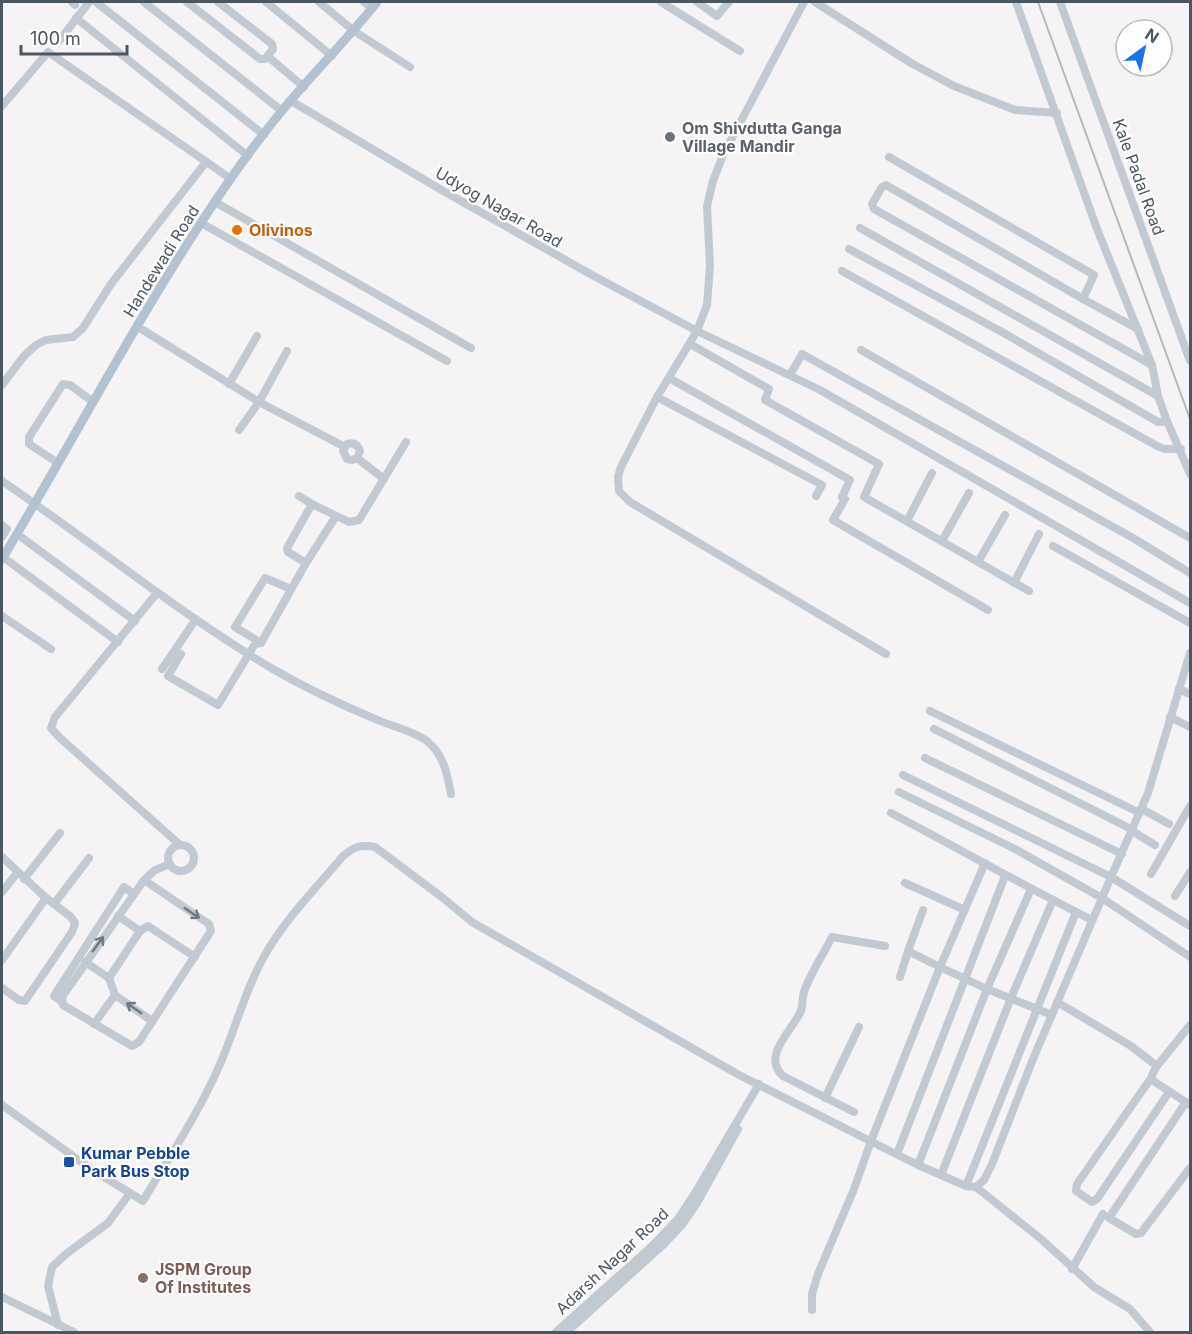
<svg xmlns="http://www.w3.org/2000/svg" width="1192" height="1334" viewBox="0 0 1192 1334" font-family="Inter,sans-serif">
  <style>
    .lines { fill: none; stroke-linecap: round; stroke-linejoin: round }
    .minor { stroke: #c1cad2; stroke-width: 8 }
    .major { stroke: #b3c2d1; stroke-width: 9 }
    .rail { stroke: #b5b8bd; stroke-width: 2 }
    .oneway { stroke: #6e7983 }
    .worship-dot { fill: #6b7280; stroke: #fff; stroke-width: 2 }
    .food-dot { fill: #e8710a; stroke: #fff; stroke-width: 2 }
    .transit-dot { fill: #1a4fb4; stroke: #fff; stroke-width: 2 }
    .education-dot { fill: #8d6e63; stroke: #fff; stroke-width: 2 }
    .labels { text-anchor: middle; stroke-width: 4.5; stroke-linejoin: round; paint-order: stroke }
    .worship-label { font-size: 16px; font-weight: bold; fill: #5b616d; stroke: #fff; text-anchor: start }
    .street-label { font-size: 16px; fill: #4a5661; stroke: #fff }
    .food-label { font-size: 16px; font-weight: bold; fill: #c56008; stroke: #fff; text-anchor: start }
    .transit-label { font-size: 16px; font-weight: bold; fill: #164399; stroke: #fff; text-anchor: start }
    .education-label { font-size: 16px; font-weight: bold; fill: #785e54; stroke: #fff; text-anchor: start }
  </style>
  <rect width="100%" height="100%" fill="#f5f3f3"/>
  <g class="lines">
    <g class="minor">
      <path d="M72,2L75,5"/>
      <path d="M96,2L264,135"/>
      <path d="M144,2L282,111"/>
      <path d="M187,2L260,59H265L273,49L272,44L218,2"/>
      <path d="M266,2L332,56"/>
      <path d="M319,2L354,31L410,67"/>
      <path d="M364,2L372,8"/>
      <path d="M661,2L740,51"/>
      <path d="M697,2L717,16L729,2"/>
      <path d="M804,2L723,155L713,181L707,206L710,266L707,305L697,331L657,397L621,467L618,477L619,491L630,502L886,654"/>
      <path d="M815,2L911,63L954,86L1015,110L1057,113"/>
      <path d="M1060,2L1190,361"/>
      <path d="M76,18L248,156"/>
      <path d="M60,40L89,2"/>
      <path d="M272,60L304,87"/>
      <path d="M291,101L445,192L592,275L697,331L820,390L1190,603"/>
      <path d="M2,106L48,52L231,179"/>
      <path d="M889,157L1094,275L1083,299L886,185L882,187L872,204L874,209L1152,365L1097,229L1016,2"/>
      <path d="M215,202L471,348"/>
      <path d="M201,223L447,361"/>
      <path d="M860,228L1158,396L1152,365"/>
      <path d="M849,249L1002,332L1158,422L1167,421L1158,396"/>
      <path d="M842,271L1159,447L1165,449H1181"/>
      <path d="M1083,299L1138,329"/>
      <path d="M138,327L259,402L345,447"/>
      <path d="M690,344L769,389L765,400L879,464L864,497L1029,591"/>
      <path d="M861,350L1190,538"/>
      <path d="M790,375L802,354L1133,538L1190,573"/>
      <path d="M669,378L850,480L842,497L845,499L833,520L988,610"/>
      <path d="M229,384L257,336"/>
      <path d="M2,385L24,356L36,345L46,340L73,337L83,328L111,284L206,162"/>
      <path d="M657,397L822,485L816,496"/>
      <path d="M1167,421L1190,474"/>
      <path d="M239,430L259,402L287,351"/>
      <path d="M357,458L360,451C358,445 354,442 347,444L343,451L347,459L352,460L357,458L384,479"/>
      <path d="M58,463L29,444V437L63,384L70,385L92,401"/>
      <path d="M2,481C92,542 177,612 271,668C304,687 337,703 373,718C390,726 412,730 427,741C444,755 447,774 451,794"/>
      <path d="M312,504L349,522L359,520L406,442"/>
      <path d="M907,521L932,473"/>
      <path d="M2,525L7,529L2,537"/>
      <path d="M17,534L135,621"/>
      <path d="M942,541L969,493"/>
      <path d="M1053,546L1190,623"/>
      <path d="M3,557L118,642"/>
      <path d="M978,562L1005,515"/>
      <path d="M306,563L336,516"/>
      <path d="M1014,583L1039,534"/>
      <path d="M157,593L55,717L51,728L59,737L180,845"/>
      <path d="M2,616L51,649"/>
      <path d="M261,643L235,627L265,578L291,589"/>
      <path d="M1190,653L1148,793L1111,877L1190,926"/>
      <path d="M181,654L168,676L218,705L255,644L261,643L306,563L288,552L287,548L312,504L299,496"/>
      <path d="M162,669L196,619"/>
      <path d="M1179,689L1190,694"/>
      <path d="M930,711L1140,813"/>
      <path d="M1170,717L1190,727"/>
      <path d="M934,729L1133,830"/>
      <path d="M925,758L1122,854"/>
      <path d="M903,775L1111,877L1033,1059L992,1164L984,1180L976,1187"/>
      <path d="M899,792L1015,849L1102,898L1190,957"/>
      <path d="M1142,809L1169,824"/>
      <path d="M891,813C958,848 1024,886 1092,920"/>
      <path d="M1132,831L1155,845"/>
      <circle cx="181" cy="858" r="13"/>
      <path d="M2,857L46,898L71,917L75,923L72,932L25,1001L19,1000L2,988"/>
      <path d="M985,863L940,967L987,989L1052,1015"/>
      <path d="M1151,874L1190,806"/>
      <path d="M24,879L60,833"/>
      <path d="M144,880L209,924L211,931L139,1042L132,1046L63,1005L62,997L144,880L155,870L170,864"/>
      <path d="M905,883L965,910"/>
      <path d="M2,892L17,873"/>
      <path d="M1175,896L1190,872"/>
      <path d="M54,904L89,858"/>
      <path d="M118,916L140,931"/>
      <path d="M2,960L46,898"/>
      <path d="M85,962L109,978L115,995L152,1021"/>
      <path d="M900,977L908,951"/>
      <path d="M109,978L140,931L148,926L195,957"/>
      <path d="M61,1001L54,996L124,887L134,894"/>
      <path d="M1057,1002L1131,1046L1157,1066L1190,1025"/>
      <path d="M94,1024L115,995"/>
      <path d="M1157,1066L1152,1075V1080L1190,1105"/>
      <path d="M1151,1078L1077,1184L1076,1191L1092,1202L1097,1199L1169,1092"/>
      <path d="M825,1098L859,1027"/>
      <path d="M1186,1102L1109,1218L1136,1234L1141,1233L1190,1168"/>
      <path d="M2,1105L91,1169L143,1201C170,1156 200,1111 221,1062C237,1024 247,984 269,948C289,915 318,886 343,856C354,847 360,844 375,847L443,898L472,922L739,1075L918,1165L966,1186L976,1187L1041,1239L1094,1287L1130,1309L1150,1332"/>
      <path d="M854,1112L783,1076C761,1056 792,1031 801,1011C803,1005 802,998 804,992C810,974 823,955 832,937L885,946"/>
      <path d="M897,1154L1005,876"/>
      <path d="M918,1165L987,989L1031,889"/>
      <path d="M941,1175L1011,998L1053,900"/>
      <path d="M966,1186L1076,912"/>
      <path d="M1072,1269L1103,1214"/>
      <path d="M2,1297L74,1332"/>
      <path d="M812,1310V1294L818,1274L854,1189L871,1141L940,967L908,951L923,910"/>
      <path d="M58,1325L48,1286L52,1267L66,1254L108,1223L130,1193"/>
      <path d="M556,1332L650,1248L678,1219L695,1193L759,1084"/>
      <path d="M567,1332L664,1244L682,1225L697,1203L738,1129"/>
    </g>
    <path class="major" d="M2,559C73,441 137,318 214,203C235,172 257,141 281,112C312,74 347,40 377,2"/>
    <path class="rail" d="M1038,2L1190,419"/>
  </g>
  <defs><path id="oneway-shaft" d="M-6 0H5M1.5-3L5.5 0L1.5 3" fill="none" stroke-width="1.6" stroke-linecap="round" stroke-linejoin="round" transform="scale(1.5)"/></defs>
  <g class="oneway">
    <use href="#oneway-shaft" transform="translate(192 913) rotate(34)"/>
    <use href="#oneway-shaft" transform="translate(98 944) rotate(-54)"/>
    <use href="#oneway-shaft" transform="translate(134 1008) rotate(-145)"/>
  </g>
  <circle class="worship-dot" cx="670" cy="137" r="6"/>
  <circle class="food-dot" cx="237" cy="230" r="6"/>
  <rect class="transit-dot" x="63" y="1156" width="12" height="12" rx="3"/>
  <circle class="education-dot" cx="143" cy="1278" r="6"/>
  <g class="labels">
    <g class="worship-label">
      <text x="682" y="134">Om Shivdutta Ganga<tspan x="682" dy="18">Village Mandir</tspan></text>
    </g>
    <g class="street-label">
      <text transform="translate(1139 177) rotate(70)" y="6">Kale Padal Road</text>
      <text transform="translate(499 207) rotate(30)" y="6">Udyog Nagar Road</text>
      <text transform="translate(161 261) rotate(-58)" y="6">Handewadi Road</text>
      <text transform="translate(612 1261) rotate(-43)" y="6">Adarsh Nagar Road</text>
    </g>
    <g class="food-label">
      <text x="249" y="236">Olivinos</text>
    </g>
    <g class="transit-label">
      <text x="81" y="1159">Kumar Pebble<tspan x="81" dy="18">Park Bus Stop</tspan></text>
    </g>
    <g class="education-label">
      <text x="155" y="1275">JSPM Group<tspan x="155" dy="18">Of Institutes</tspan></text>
    </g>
  </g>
  <rect width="1192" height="1334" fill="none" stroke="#4a5661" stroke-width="6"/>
  <g transform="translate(1144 48) rotate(33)"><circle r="28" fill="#ffffff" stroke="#b7bbc0" stroke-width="1.5"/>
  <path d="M0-4.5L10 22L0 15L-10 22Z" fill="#1a73e8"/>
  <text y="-9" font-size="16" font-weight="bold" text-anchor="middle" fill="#4a5661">N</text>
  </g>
  <path d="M21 45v9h106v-9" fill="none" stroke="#4a5661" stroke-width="3"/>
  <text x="30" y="45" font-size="18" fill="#4a5661" stroke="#ffffff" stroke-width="4.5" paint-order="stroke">100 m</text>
</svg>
